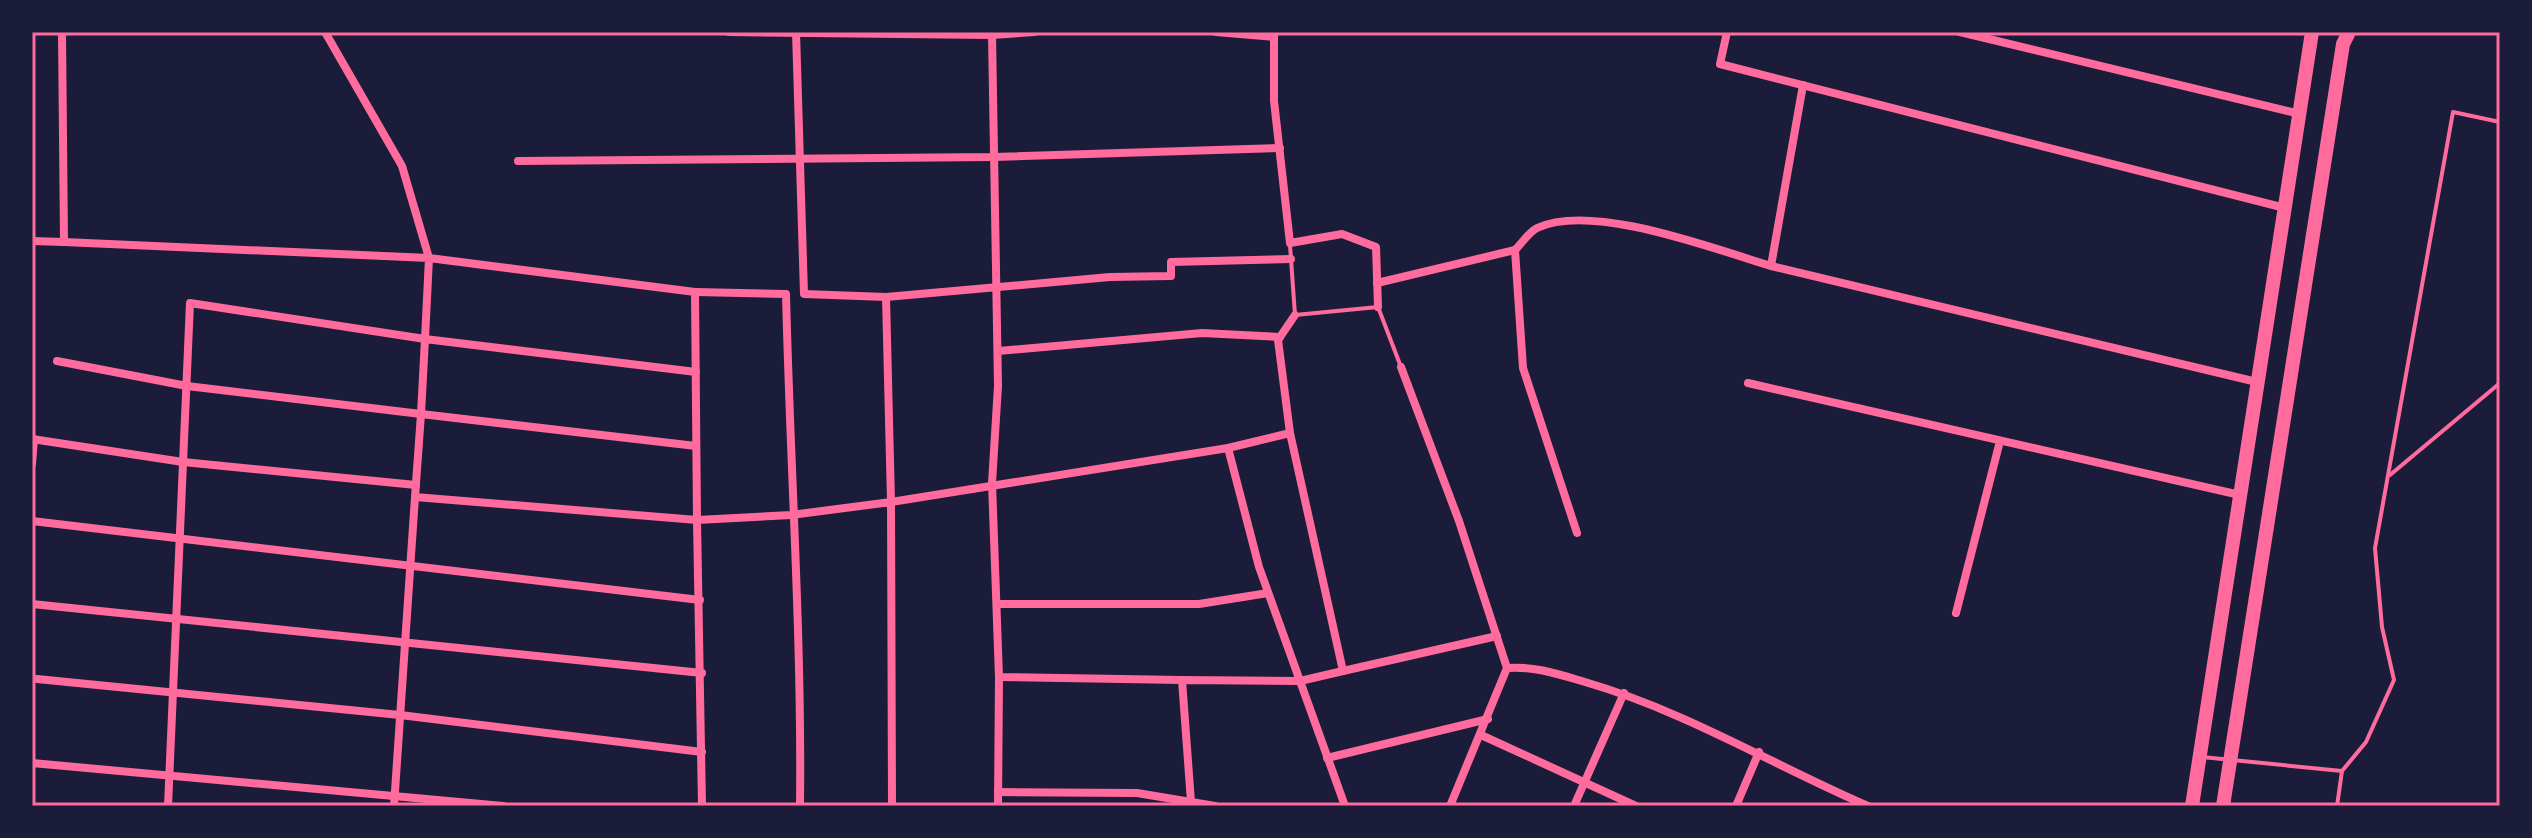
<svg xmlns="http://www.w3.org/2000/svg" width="2532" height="838" viewBox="0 0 2532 838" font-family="'Archivo Narrow',sans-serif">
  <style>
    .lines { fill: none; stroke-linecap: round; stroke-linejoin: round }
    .service { stroke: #ff6b9d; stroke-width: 4 }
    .minor { stroke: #ff6b9d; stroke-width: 8 }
    .trunk { stroke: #ff6b9d; stroke-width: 14 }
    .neatline { fill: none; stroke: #ff6b9d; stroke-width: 3 }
  </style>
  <rect width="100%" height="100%" fill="#1b1b3a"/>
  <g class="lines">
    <g class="service">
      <path d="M1290,245L1295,315L1378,307L1401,367"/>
      <path d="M2390,475L2500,383"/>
      <path d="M2202,757L2342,771L2337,806"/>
      <path d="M2342,771L2366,742L2394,680L2382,627L2375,548L2453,112L2500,122"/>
    </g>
    <g class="minor">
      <path d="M62,32L64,242L429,258L425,339L190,303L168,806"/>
      <path d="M325,32L402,166L429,258L695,292L697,520L415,497L421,414L696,446"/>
      <path d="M729,32L992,35L998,386L992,483L999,677L1182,680"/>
      <path d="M796,32L804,294L886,297L1110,277L1171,276V262L1291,259"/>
      <path d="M992,32V35L1034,32"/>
      <path d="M1216,32L1274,37"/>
      <path d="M1274,32V101L1290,243L1342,234L1376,247L1378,307"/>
      <path d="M1727,32L1720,64L2285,208"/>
      <path d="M1960,32L2300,114"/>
      <path d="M1803,85L1771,266L2257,382"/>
      <path d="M518,161L994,157L1280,148"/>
      <path d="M32,241L64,242"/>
      <path d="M1515,250C1522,243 1529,232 1537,228C1592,202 1714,249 1771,266"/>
      <path d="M1377,283L1515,250L1523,368L1577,533"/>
      <path d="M695,292L786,294C790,465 802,635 800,806"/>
      <path d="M886,297L891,502L1228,448L1290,433L1278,340L1295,315"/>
      <path d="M998,351L1202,333L1280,337"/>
      <path d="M57,361L187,386L421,414L425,339L696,372"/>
      <path d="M1401,367L1459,521L1507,668L1450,806"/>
      <path d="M1748,383L2240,495"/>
      <path d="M32,439L183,462L416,485"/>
      <path d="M1228,448L1259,567L1345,806"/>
      <path d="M32,464L34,439"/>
      <path d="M32,521L700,600"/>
      <path d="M32,604L702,673"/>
      <path d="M997,604H1199L1268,593"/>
      <path d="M1956,613L2000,441"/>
      <path d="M1507,668C1535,666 1558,674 1585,682C1685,711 1773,765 1868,806"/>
      <path d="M1343,671L1497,636"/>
      <path d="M37,679L400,715L702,752"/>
      <path d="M1481,735L1636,806"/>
      <path d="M1327,758L1488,719"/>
      <path d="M32,763L503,806"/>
      <path d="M998,792L1137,793L1215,806"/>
      <path d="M1191,802L1182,680L1300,681L1343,671L1290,433"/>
      <path d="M394,806L415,497"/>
      <path d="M702,806L697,520L791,515L891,502L892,806"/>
      <path d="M998,806L999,677"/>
      <path d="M1574,806L1624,693"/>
      <path d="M1736,806L1759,752"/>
    </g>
    <g class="trunk">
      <path d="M2192,806L2312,32"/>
      <path d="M2223,806L2343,44L2349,32"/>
    </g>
  </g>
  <rect width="2532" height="838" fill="none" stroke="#1b1b3a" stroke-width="68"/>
  <rect x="34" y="34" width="2464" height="770" class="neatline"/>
</svg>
